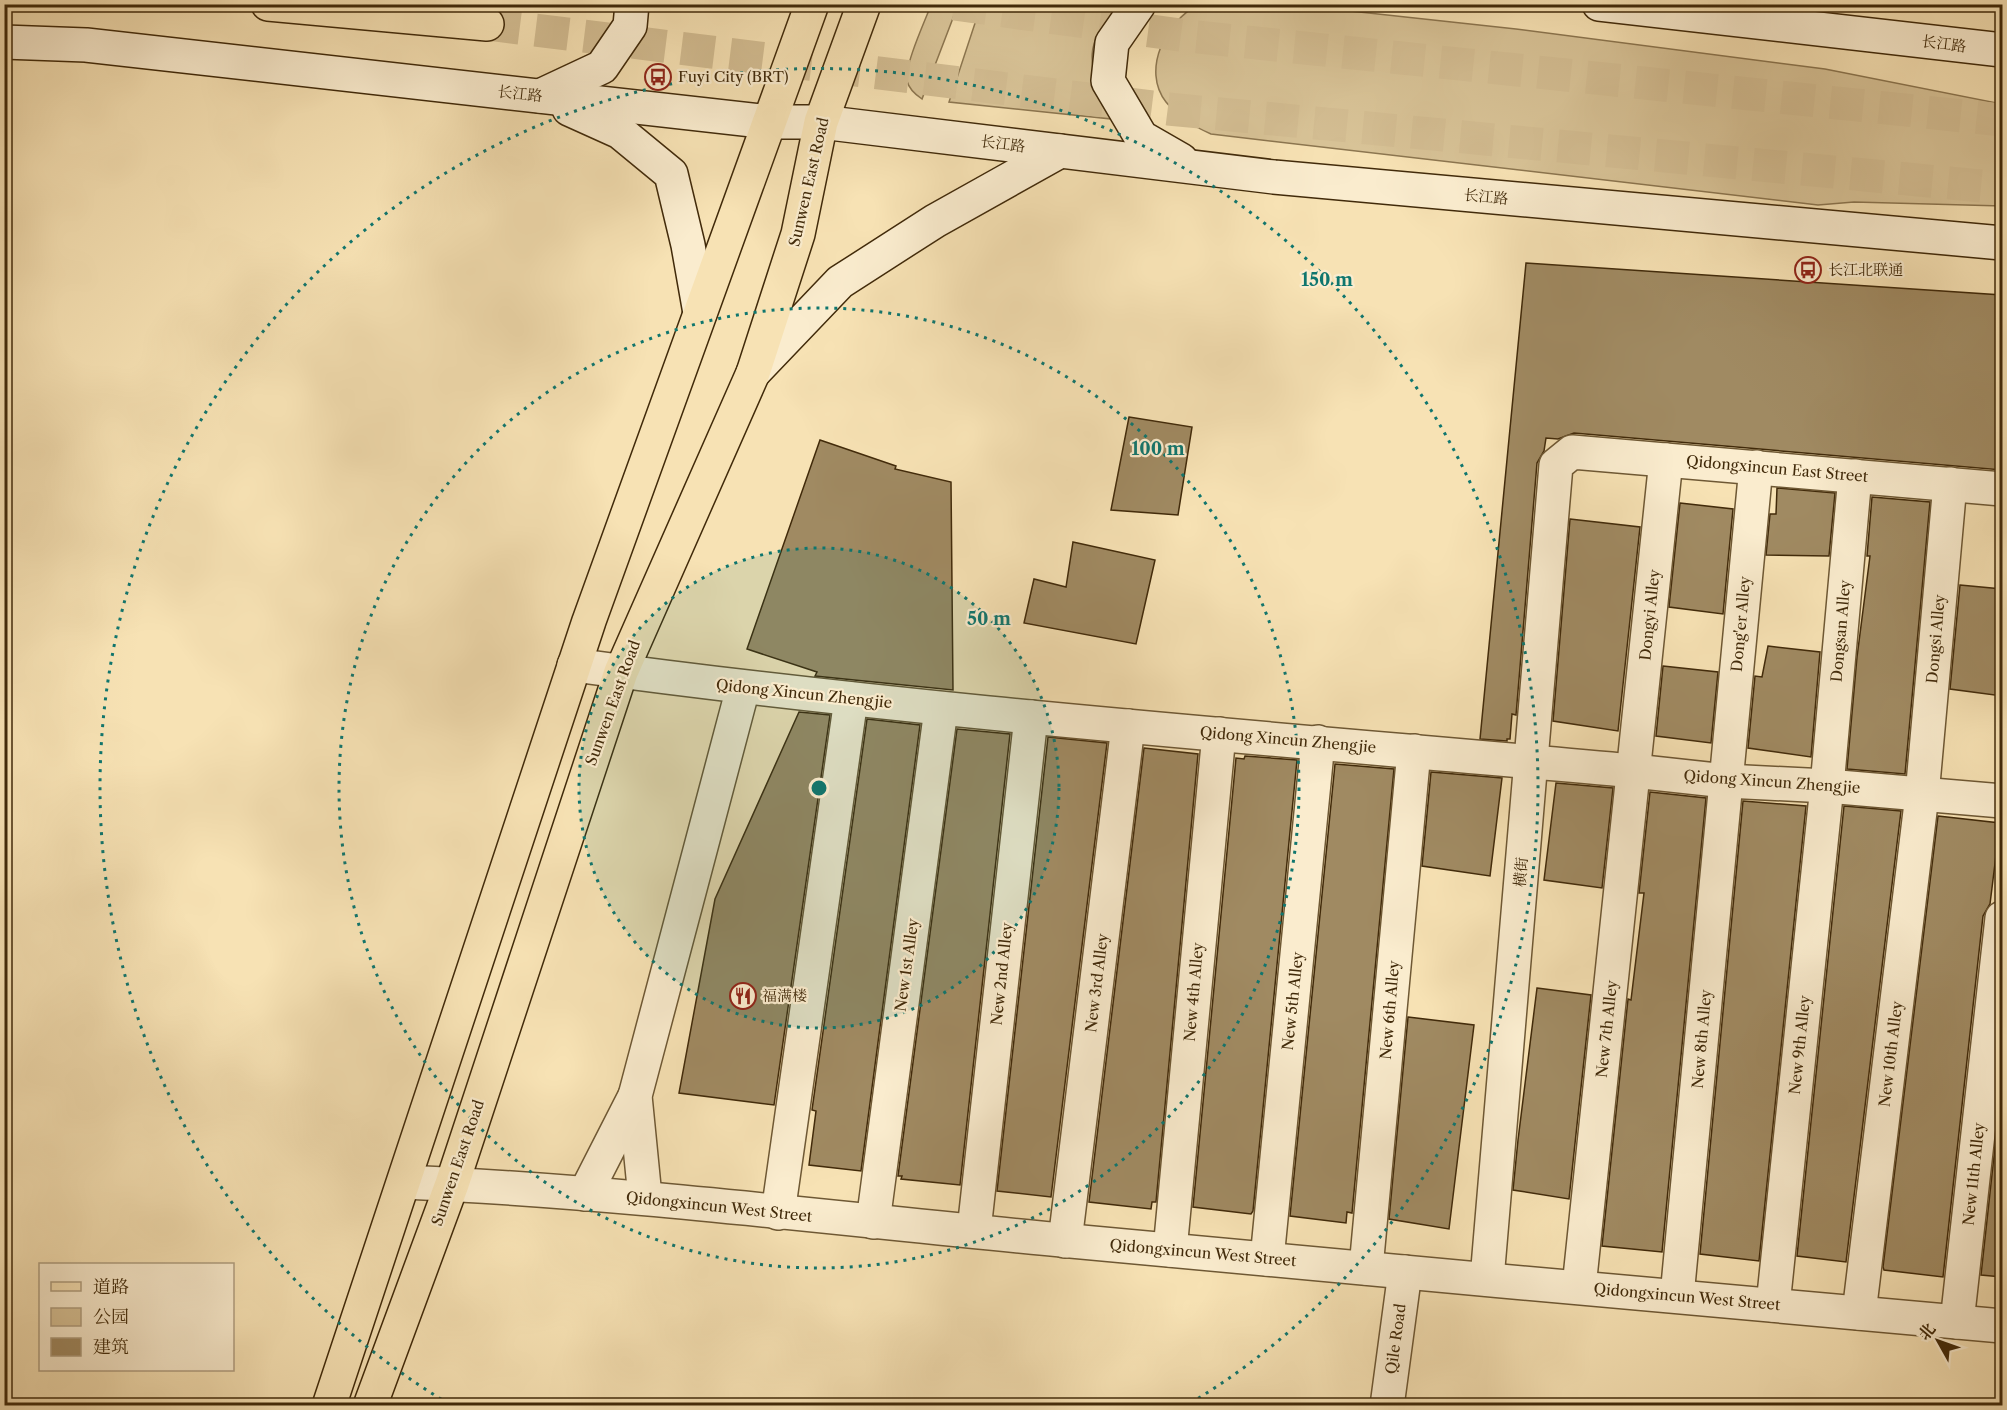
<svg xmlns="http://www.w3.org/2000/svg" width="2007" height="1410" viewBox="0 0 2007 1410" font-family="'Libre Caslon Text','Noto Serif SC',serif">
  <style>
    .green { fill: #d8c397; stroke: #8c7650; stroke-width: 1.5 }
    .building { fill: #a08a62; stroke: #412a0a; stroke-width: 1.5 }
    .lines { fill: none; stroke-linecap: round; stroke-linejoin: round }
    .highway-tunnel { stroke: #d3bd92; stroke-width: 33; stroke-dasharray: 33 16; stroke-linecap: butt }
    .street-casing { stroke: #6e5834; stroke-width: 36 }
    .secondary-casing { stroke: #412a0a; stroke-width: 36 }
    .primary-casing { stroke: #412a0a; stroke-width: 36 }
    .highway-casing { stroke: #412a0a; stroke-width: 36 }
    .street { stroke: #faecce; stroke-width: 33 }
    .secondary { stroke: #faecce; stroke-width: 33 }
    .primary { stroke: #f7e2b4; stroke-width: 33 }
    .highway { stroke: #f7e2b4; stroke-width: 33 }
    .ring { fill: none; stroke: #0f766e; stroke-width: 3; stroke-dasharray: 3 6 }
    .labels { text-anchor: middle; stroke-width: 4.5; stroke-linejoin: round; paint-order: stroke }
    .street-label { font-size: 15px; fill: #412a0a; stroke: #faecce }
    .poi-label { font-size: 15px; fill: #412a0a; stroke: #faecce; text-anchor: start }
    .centre { fill: #0f766e; stroke: #faecce; stroke-width: 3 }
    .ring-label { font-size: 18px; text-anchor: middle; font-weight: bold; fill: #0f766e; stroke: #faecce; stroke-width: 4.5; stroke-linejoin: round; paint-order: stroke }
  </style>
  <rect width="100%" height="100%" fill="#f7e2b4"/>
  <filter id="stains"><feTurbulence type="fractalNoise" baseFrequency=".00333" numOctaves="4"/><feColorMatrix values="0 0 0 0 .2 0 0 0 0 .09 0 0 0 0 .02 0 0 0 .5 -.17"/></filter>
  <radialGradient id="worn" r=".72"><stop offset=".6" stop-color="#630" stop-opacity="0"/><stop offset="1" stop-color="#630" stop-opacity=".3"/></radialGradient>
  <g class="green">
    <path d="M931,5H958L922,99C916,95 909,89 907,81C904,66 925,21 931,5Z"/>
    <path d="M981,5H1121C1077,49 1091,67 1112,119L949,102Z"/>
    <path d="M1198,5H1295L1516,29L1825,69L2002,104V206L1854,202L1818,205L1211,134C1193,126 1179,118 1166,102C1141,70 1166,21 1198,5Z"/>
  </g>
  <g class="building">
    <path d="M1526,263L2002,295V470L1574,433L1558,439L1546,438L1544,451L1537,463L1516,715L1512,714L1510,739H1507V741L1480,739Z"/>
    <path d="M1129,417L1192,427L1178,515L1111,510Z"/>
    <path d="M820,440L896,466L895,469L951,482L953,690L815,676L817,672L747,649Z"/>
    <path d="M1777,488L1835,493L1829,556L1766,555L1770,514H1776Z"/>
    <path d="M1872,497L1930,502L1905,774L1847,769L1857,657L1870,556H1867Z"/>
    <path d="M1680,503L1733,509L1723,614L1669,607Z"/>
    <path d="M1570,519L1640,527L1618,731L1553,721Z"/>
    <path d="M1073,542L1155,560L1136,644L1024,623L1034,579L1066,587Z"/>
    <path d="M1960,585L2002,589V696L1950,689Z"/>
    <path d="M1768,646L1820,652L1811,757L1748,748L1755,676L1762,677Z"/>
    <path d="M1663,666L1718,672L1711,743L1656,736Z"/>
    <path d="M799,712L830,715L774,1105L679,1093L715,899Z"/>
    <path d="M867,719L920,725L861,1171L809,1165L816,1111L812,1110Z"/>
    <path d="M957,729L1010,734L960,1185L901,1179L902,1176H898Z"/>
    <path d="M1048,737L1107,743L1051,1197L997,1191Z"/>
    <path d="M1144,748L1198,754L1156,1202H1152L1151,1209L1089,1202Z"/>
    <path d="M1245,756L1297,760L1253,1211L1251,1214L1193,1207L1236,758L1244,759Z"/>
    <path d="M1335,764L1394,769L1352,1213L1347,1212L1346,1223L1290,1216Z"/>
    <path d="M1431,772L1502,778L1490,876L1422,866Z"/>
    <path d="M1556,783L1613,788L1602,888L1544,880Z"/>
    <path d="M1650,792L1706,798L1662,1252L1602,1246L1628,999L1631,1000L1644,893H1639Z"/>
    <path d="M1743,801L1806,806L1759,1261L1700,1254Z"/>
    <path d="M1844,806L1901,811L1846,1262L1797,1256Z"/>
    <path d="M1938,816L2000,823L1990,904L1983,916L1943,1277L1884,1270L1883,1267Z"/>
    <path d="M1537,988L1591,995L1569,1199L1513,1190L1518,1140Z"/>
    <path d="M1408,1017L1474,1025L1449,1229L1389,1219Z"/>
    <path d="M2002,1083V1277L1981,1275Z"/>
  </g>
  <g class="lines">
    <g class="highway-tunnel">
      <path d="M954,4L1188,36L2002,120"/>
      <path d="M487,24L1168,109L2002,188"/>
    </g>
    <defs>
      <g id="street">
        <path d="M574,665C926,713 1281,739 1634,771L1726,781L1827,786L2002,801"/>
        <path d="M404,1182C627,1192 848,1220 1071,1241C1381,1270 1692,1299 2002,1326"/>
        <path d="M585,1194L635,1096"/>
        <path d="M645,1197L635,1096L743,688"/>
        <path d="M778,1213L851,699"/>
        <path d="M873,1222L941,709"/>
        <path d="M974,1230L1031,717"/>
        <path d="M1065,1241L1128,726"/>
        <path d="M1170,1250L1219,734"/>
        <path d="M1267,1259L1318,742"/>
        <path d="M1366,1268L1414,751"/>
        <path d="M1487,1279L1556,465L1572,452L2002,489"/>
        <path d="M1579,1287L1666,460"/>
        <path d="M1677,1296L1756,467"/>
        <path d="M1773,1305L1827,786L1855,476"/>
        <path d="M1859,1313L1922,795L1950,484"/>
        <path d="M1957,1322L2002,918"/>
        <path d="M1387,1406L1405,1272"/>
      </g>
      <g id="secondary">
        <path d="M1139,4L1112,43L1108,81L1141,137L1181,160"/>
        <path d="M1599,4L2002,50"/>
        <path d="M4,42L86,45L769,122H821L1274,177L2002,243"/>
        <path d="M540,96L602,67L630,26L632,4"/>
        <path d="M569,109L620,132L671,174L688,245L700,313"/>
        <path d="M753,373L840,282L935,221L1060,151"/>
      </g>
      <g id="primary">
        <path d="M329,1406L589,621L812,4"/>
        <path d="M370,1406L452,1184L621,672L753,373L798,234L821,122L864,4"/>
      </g>
      <path id="highway" d="M268,4L487,24"/>
    </defs>
    <use href="#street" class="street-casing"/>
    <use href="#secondary" class="secondary-casing"/>
    <use href="#primary" class="primary-casing"/>
    <use href="#highway" class="highway-casing"/>
    <use href="#street" class="street"/>
    <use href="#secondary" class="secondary"/>
    <use href="#primary" class="primary"/>
    <use href="#highway" class="highway"/>
  </g>
  <circle cx="819" cy="788" r="240" fill="#0f766e" fill-opacity=".12"/>
  <g class="ring">
    <circle cx="819" cy="788" r="240"/>
    <circle cx="819" cy="788" r="480"/>
    <path d="M449 1404A719 719 0 1 1 1189 1404"/>
  </g>
  <defs>
    <symbol id="bus-ring" viewBox="-11 -11 22 22"><circle r="9.5" fill="#faecce" stroke="#8f2418" stroke-width="1.5"/><path d="M-5-6H5V4H4V6H2V4H-2V6H-4V4H-5ZM-3.5-4V0h7V-4ZM-3.5 1.2v1.5H-2V1.2ZM2 1.2v1.5H3.5V1.2Z" fill="#8f2418"/></symbol>
    <symbol id="restaurant-ring" viewBox="-11 -11 22 22"><circle r="9.5" fill="#faecce" stroke="#8f2418" stroke-width="1.5"/><path d="M-5-6h1v4h1v-4h1v4h1v-4h1v5L-1.5 .5V6h-2V.5L-5-1ZM5-6V6H3V1.5H1.5Q1.5-4 5-6Z" fill="#8f2418"/></symbol>
  </defs>
  <g fill-rule="evenodd">
    <use href="#bus-ring" x="643" y="62" width="30" height="30"/>
    <use href="#bus-ring" x="1793" y="255" width="30" height="30"/>
    <use href="#restaurant-ring" x="728" y="981" width="30" height="30"/>
  </g>
  <g class="labels">
    <g class="street-label">
      <text transform="translate(1944 44) rotate(7)" y="5">长江路</text>
      <text transform="translate(520 94) rotate(6)" y="5">长江路</text>
      <text transform="translate(1003 144) rotate(7)" y="5">长江路</text>
      <text transform="translate(809 182) rotate(-77)" y="5">Sunwen East Road</text>
      <text transform="translate(1486 197) rotate(5)" y="5">长江路</text>
      <text transform="translate(1777 469) rotate(5)" y="5">Qidongxincun East Street</text>
      <text transform="translate(1650 615) rotate(-84)" y="5">Dongyi Alley</text>
      <text transform="translate(1741 624) rotate(-85)" y="5">Dong'er Alley</text>
      <text transform="translate(1841 631) rotate(-85)" y="5">Dongsan Alley</text>
      <text transform="translate(1936 639) rotate(-85)" y="5">Dongsi Alley</text>
      <text transform="translate(804 694) rotate(6)" y="5">Qidong Xincun Zhengjie</text>
      <text transform="translate(613 703) rotate(-70)" y="5">Sunwen East Road</text>
      <text transform="translate(1288 740) rotate(5)" y="5">Qidong Xincun Zhengjie</text>
      <text transform="translate(1772 782) rotate(4)" y="5">Qidong Xincun Zhengjie</text>
      <text transform="translate(1521 872) rotate(-85)" y="5">横街</text>
      <text transform="translate(907 965) rotate(-82)" y="5">New 1st Alley</text>
      <text transform="translate(1002 974) rotate(-84)" y="5">New 2nd Alley</text>
      <text transform="translate(1097 983) rotate(-83)" y="5">New 3rd Alley</text>
      <text transform="translate(1194 992) rotate(-85)" y="5">New 4th Alley</text>
      <text transform="translate(1293 1001) rotate(-84)" y="5">New 5th Alley</text>
      <text transform="translate(1390 1010) rotate(-85)" y="5">New 6th Alley</text>
      <text transform="translate(1607 1029) rotate(-84)" y="5">New 7th Alley</text>
      <text transform="translate(1702 1039) rotate(-85)" y="5">New 8th Alley</text>
      <text transform="translate(1800 1045) rotate(-84)" y="5">New 9th Alley</text>
      <text transform="translate(1891 1054) rotate(-83)" y="5">New 10th Alley</text>
      <text transform="translate(458 1163) rotate(-71)" y="5">Sunwen East Road</text>
      <text transform="translate(1974 1174) rotate(-84)" y="5">New 11th Alley</text>
      <text transform="translate(719 1207) rotate(6)" y="5">Qidongxincun West Street</text>
      <text transform="translate(1203 1253) rotate(5)" y="5">Qidongxincun West Street</text>
      <text transform="translate(1687 1297) rotate(5)" y="5">Qidongxincun West Street</text>
      <text transform="translate(1396 1339) rotate(-82)" y="5">Qile Road</text>
    </g>
    <g class="poi-label">
      <text x="678" y="82">Fuyi City (BRT)</text>
      <text x="1828" y="275">长江北联通</text>
      <text x="762" y="1001">福满楼</text>
    </g>
  </g>
  <circle cx="819" cy="788" r="9" class="centre"/>
  <g class="ring-label">
    <text x="1327" y="286">150 m</text>
    <text x="1158" y="455">100 m</text>
    <text x="989" y="625">50 m</text>
  </g>
  <rect width="2007" height="1410" fill="none" stroke="#f7e2b4" stroke-width="24"/>
  <rect x="6" y="6" width="1995" height="1398" fill="none" stroke="#412a0a" stroke-width="3"/>
  <rect x="12" y="12" width="1983" height="1386" fill="none" stroke="#412a0a" stroke-width="1.5"/>
  <rect x="39" y="1263" width="195" height="108" fill="#faecce" stroke="#b09e80" stroke-width="1.5"/>
  <rect x="51" y="1282" width="30" height="9" fill="#f7e2b4" stroke="#b09e80" stroke-width="1.5"/>
  <text x="93" y="1293" font-size="18" fill="#412a0a">道路</text>
  <rect x="51" y="1308" width="30" height="18" fill="#d8c397" stroke="#b09e80" stroke-width="1.5"/>
  <text x="93" y="1323" font-size="18" fill="#412a0a">公园</text>
  <rect x="51" y="1338" width="30" height="18" fill="#a08a62" stroke="#b09e80" stroke-width="1.5"/>
  <text x="93" y="1353" font-size="18" fill="#412a0a">建筑</text>
  <g transform="translate(1938 1341) rotate(310)" stroke="#faecce" stroke-width="4.5" paint-order="stroke">
  <path d="M0-4.5L10 22L0 15L-10 22Z" fill="#412a0a"/>
  <text y="-9" font-size="16" font-weight="bold" text-anchor="middle" fill="#412a0a">北</text>
  </g>
  <rect width="100%" height="100%" filter="url(#stains)"/>
  <rect width="100%" height="100%" fill="url(#worn)"/>
</svg>
